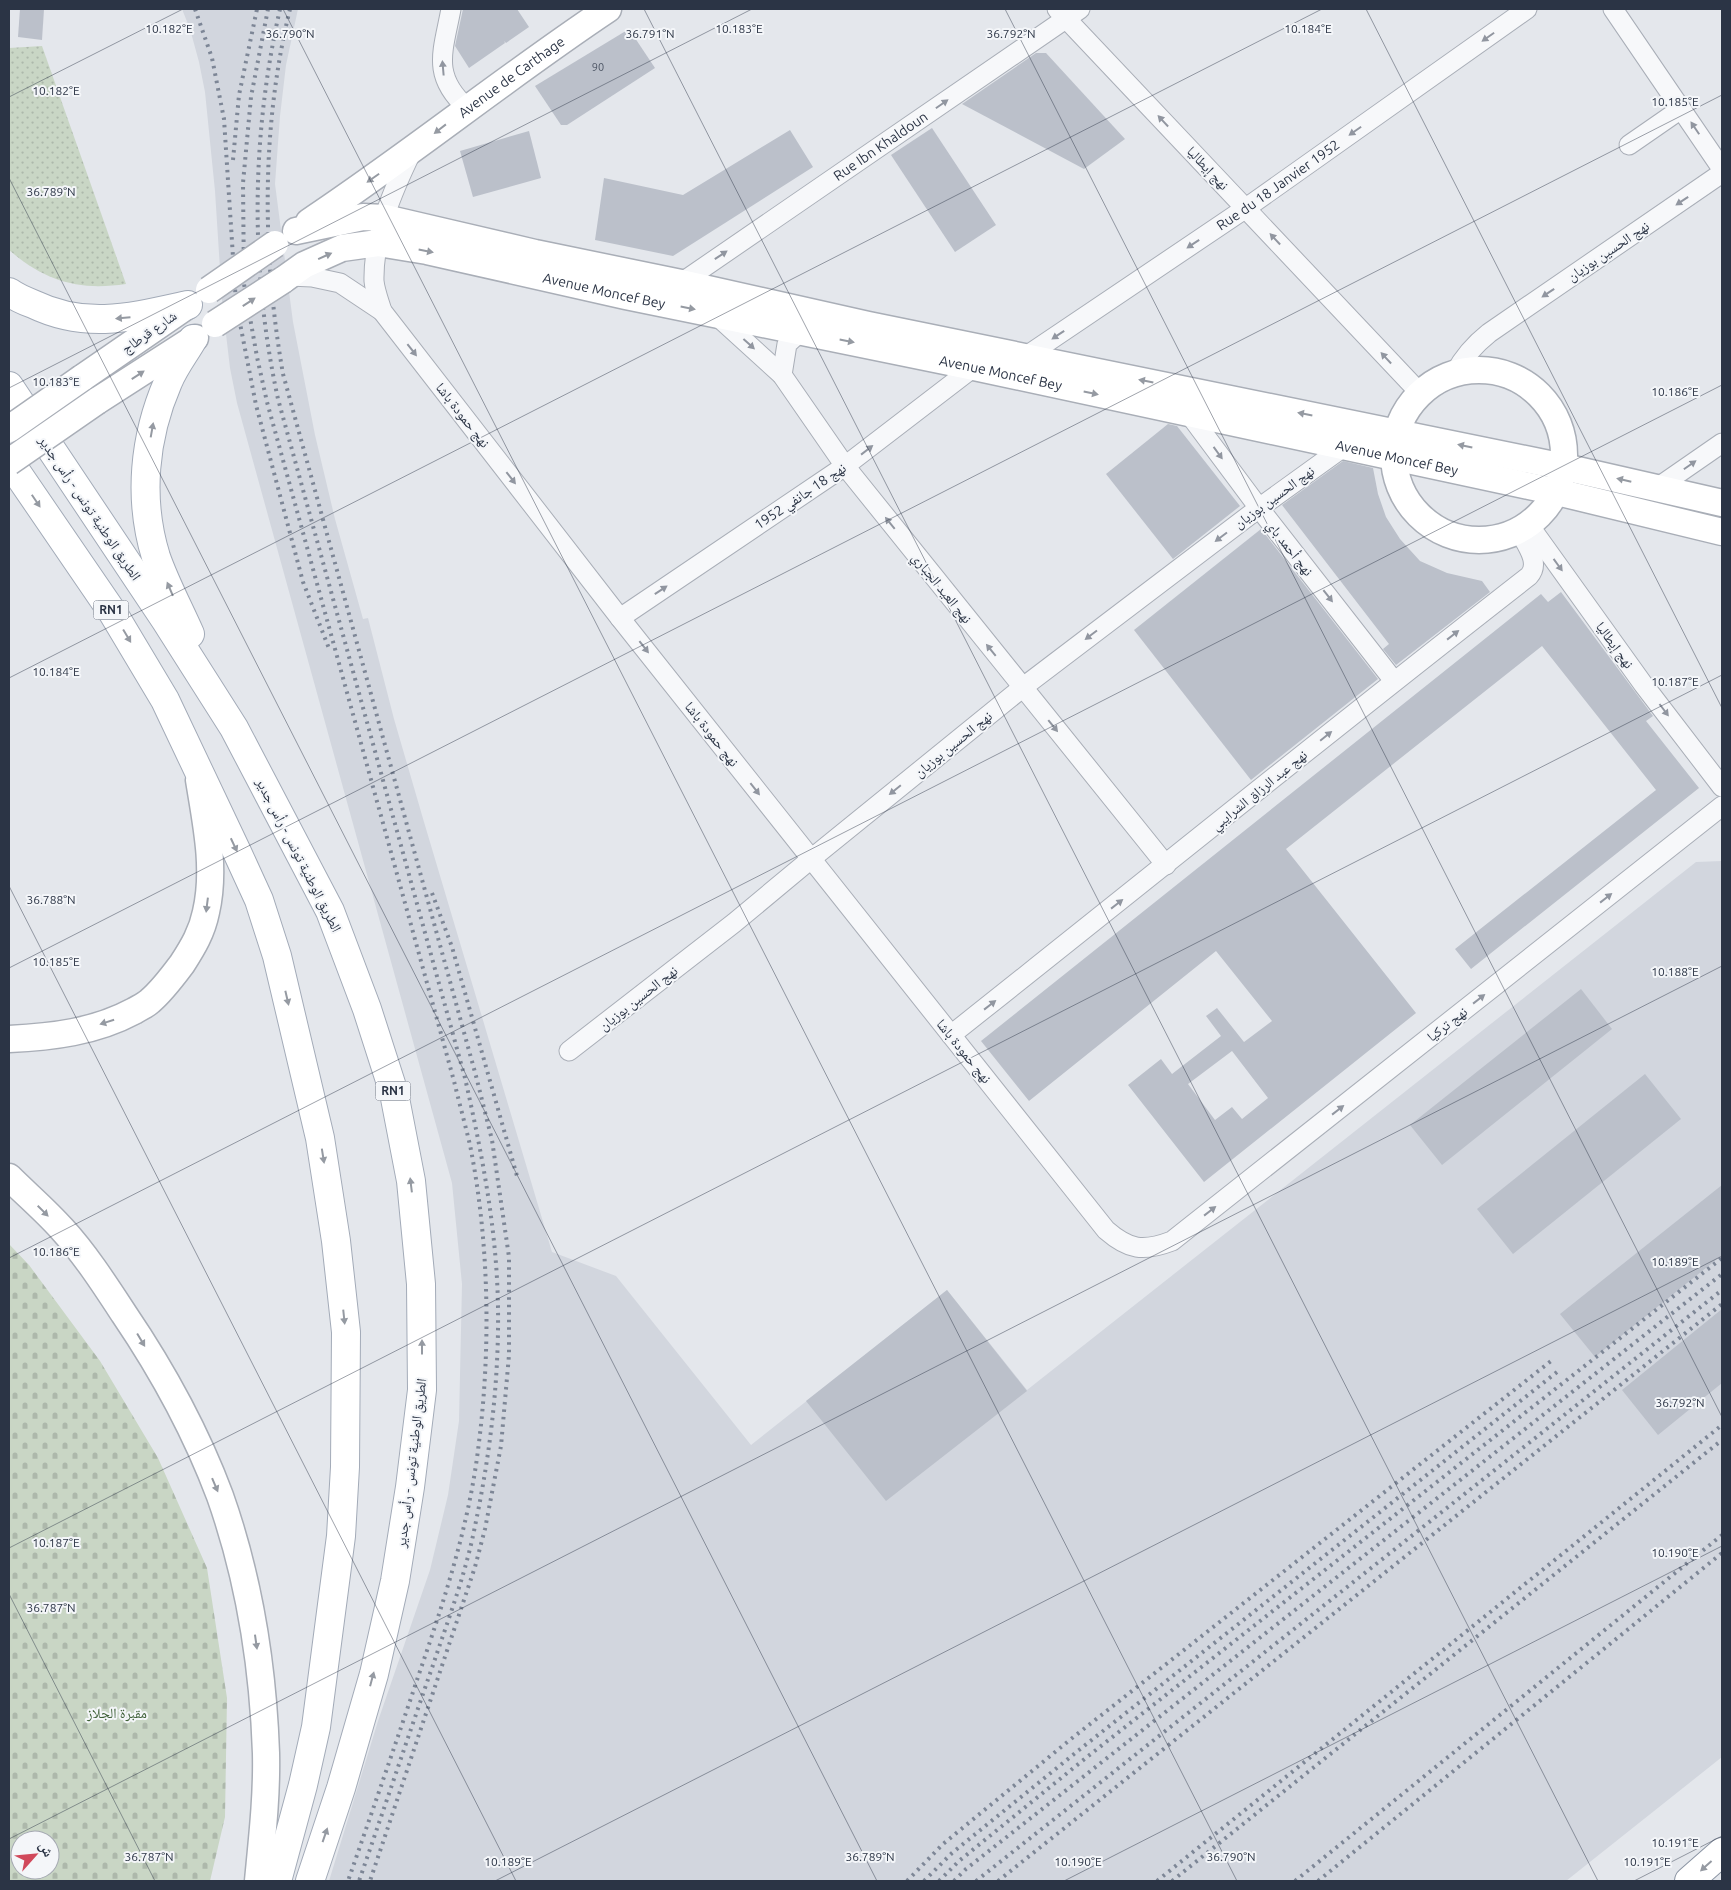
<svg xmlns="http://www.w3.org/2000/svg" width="1731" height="1890" viewBox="0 0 1731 1890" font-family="Ubuntu,'Noto Naskh Arabic',sans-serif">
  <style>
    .built { fill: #d2d6de }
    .grass { fill: url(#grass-dots) }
    .cemetery { fill: url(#cemetery-stones); fill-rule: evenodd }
    .building { fill: #bbc0ca; fill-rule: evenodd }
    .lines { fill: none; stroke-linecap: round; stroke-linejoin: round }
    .street-casing { stroke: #a9aeb7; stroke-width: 21 }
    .secondary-casing { stroke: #a9aeb7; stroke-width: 29 }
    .primary-casing { stroke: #a3abb8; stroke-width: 30 }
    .highway-casing { stroke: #8b94a3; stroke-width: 30 }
    .street { stroke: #f7f8fa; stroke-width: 19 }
    .secondary { stroke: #fff; stroke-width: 26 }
    .primary { stroke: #fff; stroke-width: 28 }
    .highway { stroke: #fff; stroke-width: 28 }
    .rail { stroke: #7d8696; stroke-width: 4; stroke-dasharray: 2.5 5; stroke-linecap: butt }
    .secondary-bridge-casing { stroke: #a9aeb7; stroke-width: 29; stroke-linecap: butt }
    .secondary-bridge { stroke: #fff; stroke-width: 26 }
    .oneway { fill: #9196a0 }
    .oneway2 { fill: #959aa2 }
    .ticks { fill: none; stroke: #2b3445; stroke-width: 1; stroke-opacity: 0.45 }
    .labels { text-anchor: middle; stroke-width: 4; stroke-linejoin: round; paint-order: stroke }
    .number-label { font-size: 11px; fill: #4f5766 }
    .shield { fill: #f4f6f9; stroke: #676e7b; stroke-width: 1 }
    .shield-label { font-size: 12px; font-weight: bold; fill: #2b3445 }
    .street-label { font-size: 14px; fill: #2b3445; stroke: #f4f6f9 }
    .park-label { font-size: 14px; fill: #3f6138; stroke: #f4f6f9 }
    .ticks-label { font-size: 12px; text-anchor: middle; fill: #2b3445; stroke: #f4f6f9; stroke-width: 4; stroke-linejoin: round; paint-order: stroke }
  </style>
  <defs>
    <pattern id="grass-dots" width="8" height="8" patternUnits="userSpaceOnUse" patternTransform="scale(1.25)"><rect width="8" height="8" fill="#c9d6c5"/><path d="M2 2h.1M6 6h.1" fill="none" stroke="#adb8ab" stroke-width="1.8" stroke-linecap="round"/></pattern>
    <pattern id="cemetery-stones" width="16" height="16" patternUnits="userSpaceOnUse" patternTransform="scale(1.25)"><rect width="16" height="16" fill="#c9d6c5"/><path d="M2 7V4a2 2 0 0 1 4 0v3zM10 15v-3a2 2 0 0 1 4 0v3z" fill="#adb8ab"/></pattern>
  </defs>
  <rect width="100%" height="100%" fill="#e4e7ec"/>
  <path class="built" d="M182,9H298L286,65L280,116L275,184L293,322L315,435L335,519L363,619L368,618L394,719L424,822L552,1252L616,1276L751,1445L947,1290L1027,1390L1696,862L1722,861V1757L1566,1881H329L378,1721L430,1570L448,1495L459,1421L462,1284L452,1183L237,403L230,368L222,300L215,191L205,92L199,62L190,29Z"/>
  <path class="grass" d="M42,46L126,284C78,291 45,281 9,250V48Z"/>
  <path class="cemetery" d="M9,1244L29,1265L100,1361L158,1458L207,1568L227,1698L225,1817L210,1881H9ZM20,1840H50V1870H20Z"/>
  <g class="building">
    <path d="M20,9H44L42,40L18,37Z"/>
    <path d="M463,9H517L529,27L506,43L504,41L505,43L469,68L455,46Z"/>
    <path d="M629,29L655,68L567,125H561L535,86Z"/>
    <path d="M1036,53H1046L1125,139L1084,169L962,104Z"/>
    <path d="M932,128L996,225L955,252L891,155Z"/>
    <path d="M790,130L813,167L673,256L595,240L604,178L683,195Z"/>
    <path d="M529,131L541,178L473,197L460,151Z"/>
    <path d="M1168,424L1177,426L1240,506L1173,559L1106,474Z"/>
    <path d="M1343,461L1373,468L1378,494L1386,517L1400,539L1420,561L1447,573L1482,581L1490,592L1396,665L1383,649L1389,644L1282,505Z"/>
    <path d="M1261,529L1378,679L1251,780L1134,630Z"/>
    <path d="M1561,592L1653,716L1646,721L1699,788L1471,969L1455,949L1656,790L1542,646L1286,849L1416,1013L1204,1182L1128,1085L1161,1059L1172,1074L1221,1036L1206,1016L1217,1008L1244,1042L1272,1021L1216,951L1029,1101L981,1041L1541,594L1548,602ZM1232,1051L1268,1098L1242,1119L1232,1107L1215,1120L1188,1084Z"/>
    <path d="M1581,989L1612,1029L1442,1165L1410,1125Z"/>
    <path d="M1645,1074L1681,1119L1513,1254L1477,1209Z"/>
    <path d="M1722,1185V1255L1595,1357L1560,1314Z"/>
    <path d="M947,1290L1027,1391L886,1501L806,1401Z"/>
    <path d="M1722,1309V1383L1658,1435L1622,1390Z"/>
  </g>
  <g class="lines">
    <defs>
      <g id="street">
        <path d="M451,9C443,52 431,75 467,108"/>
        <path d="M1057,9L1420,393"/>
        <path d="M1613,9L1722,169"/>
        <path d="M1629,145L1681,109"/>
        <path d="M412,151C393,190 373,236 374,281C375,291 379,301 382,311L620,618L1106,1230C1129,1250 1143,1252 1172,1241L1722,806"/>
        <path d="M289,276L312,277L340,283L382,311"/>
        <path id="s1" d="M681,283L1080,9"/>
        <path d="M716,315L782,375L845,466L1166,865"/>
        <path id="s2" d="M1025,357L1246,208L1527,9"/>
        <path d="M1455,373C1464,356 1474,345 1489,333L1722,173"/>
        <path d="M782,375L787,344L800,332"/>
        <path d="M1189,414L1259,508L1394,681"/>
        <path d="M1657,488L1722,443"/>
        <path d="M1529,525L1643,684L1722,787"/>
        <path d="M620,618L845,466L974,367"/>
        <path d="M951,1035C1144,882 1335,727 1529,576C1541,563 1526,544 1519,531"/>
        <path d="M569,1051L734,923L811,859L1022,688L1259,508L1345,446"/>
      </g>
      <g id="secondary">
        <path id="s3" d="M309,222C411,154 506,77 608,9"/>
        <path d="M296,231L363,217L385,218L535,253L681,283L868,325L1564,467L1722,503"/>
        <path id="s4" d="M283,280L304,265L342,248L378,243L427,251L626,296L974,367L1557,492L1722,532"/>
        <circle cx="1479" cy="455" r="85"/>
        <path d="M82,378L188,305"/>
        <path d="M97,401L195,338"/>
        <path d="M9,1039C52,1037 95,1032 134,1011C139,1008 146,1005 150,1001C162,991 173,976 182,964C193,947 202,932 206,912C216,869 206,823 199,780"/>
        <path d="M9,1177C26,1194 45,1210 62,1229C85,1254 105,1285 124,1314C162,1370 196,1432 220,1496C249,1578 263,1666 266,1753C267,1796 262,1839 258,1881"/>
      </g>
      <g id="primary">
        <path d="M9,292C16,297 25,301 33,304C87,330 133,317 188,305"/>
        <path d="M9,386L166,621L234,728L330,911L367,1009L394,1093L411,1181L421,1284L422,1390L410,1487L395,1581L374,1674L341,1788L310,1881"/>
        <path d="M9,461L113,613L165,700L237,852L259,900L277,956L320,1138L336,1241L346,1332L345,1467L341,1536L316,1727L303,1785L277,1881"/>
        <path d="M190,634C179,609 165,583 156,557C138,499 144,437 168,382C174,367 185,353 193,339"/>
      </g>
      <path id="highway" d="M1689,1881L1722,1852"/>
    </defs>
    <use href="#street" class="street-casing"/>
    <use href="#secondary" class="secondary-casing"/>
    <use href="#primary" class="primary-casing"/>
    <use href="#highway" class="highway-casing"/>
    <use href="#street" class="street"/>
    <use href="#secondary" class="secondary"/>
    <use href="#primary" class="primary"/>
    <use href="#highway" class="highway"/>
    <g class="rail">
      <path d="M195,9L212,58L224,119L236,303L256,405L303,582L330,651"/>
      <path d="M268,9L251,97L243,183L244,284L257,357L267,402L454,1081C459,1102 465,1124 470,1145C489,1240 491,1346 479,1442C470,1522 445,1598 419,1674C396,1743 372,1812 348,1881"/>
      <path d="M280,9C251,137 250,270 278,399L465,1078C482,1154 497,1230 498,1308C499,1381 490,1455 475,1526C466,1573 448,1620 433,1665C408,1737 384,1809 359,1881"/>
      <path d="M290,9C261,127 262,254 283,374L476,1076L492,1140L509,1257V1355L501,1446L485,1529L475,1567L370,1881"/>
      <path d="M233,160L239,95L257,9"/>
      <path d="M432,893L452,947L517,1176"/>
      <path d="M907,1881L943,1844L1071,1739L1551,1361"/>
      <path d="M924,1881L952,1853L1079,1750L1557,1372"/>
      <path d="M939,1881L959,1861L1087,1757L1722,1258"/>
      <path d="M954,1881L966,1869L1722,1274"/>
      <path d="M976,1881L1722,1290"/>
      <path d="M998,1881L1722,1304"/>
      <path d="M1157,1881L1722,1425"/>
      <path d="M1172,1881L1722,1440"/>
      <path d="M1295,1881L1722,1535"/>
      <path d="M1318,1881L1722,1553"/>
    </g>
    <defs>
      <g id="secondary-bridge">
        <path d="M209,290L275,244"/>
        <path d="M215,324L283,280"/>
        <path d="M9,429L82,378"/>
        <path d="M9,462L97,401"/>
      </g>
    </defs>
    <use href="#secondary-bridge" class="secondary-bridge-casing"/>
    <use href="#secondary-bridge" class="secondary-bridge"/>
  </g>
  <defs><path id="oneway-solid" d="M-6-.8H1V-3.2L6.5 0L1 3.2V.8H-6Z" transform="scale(1.25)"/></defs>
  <g class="oneway">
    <use href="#oneway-solid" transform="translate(1488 37) rotate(145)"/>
    <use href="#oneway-solid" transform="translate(443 68) rotate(-95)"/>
    <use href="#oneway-solid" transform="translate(942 104) rotate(-35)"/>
    <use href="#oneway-solid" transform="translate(1163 121) rotate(-133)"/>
    <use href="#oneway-solid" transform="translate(1695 128) rotate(-124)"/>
    <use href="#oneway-solid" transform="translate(1355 131) rotate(145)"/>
    <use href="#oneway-solid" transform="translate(1682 201) rotate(146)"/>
    <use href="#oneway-solid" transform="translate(1275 239) rotate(-133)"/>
    <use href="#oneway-solid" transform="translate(1193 244) rotate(146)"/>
    <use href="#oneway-solid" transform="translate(721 255) rotate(-34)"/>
    <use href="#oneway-solid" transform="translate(1548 293) rotate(146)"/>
    <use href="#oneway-solid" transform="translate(1058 335) rotate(146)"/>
    <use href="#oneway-solid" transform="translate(749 344) rotate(42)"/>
    <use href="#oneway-solid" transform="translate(412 350) rotate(52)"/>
    <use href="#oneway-solid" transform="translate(1386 358) rotate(-133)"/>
    <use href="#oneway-solid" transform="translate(867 450) rotate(-38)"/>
    <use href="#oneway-solid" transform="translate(1218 453) rotate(54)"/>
    <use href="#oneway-solid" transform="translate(1690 465) rotate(-35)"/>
    <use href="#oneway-solid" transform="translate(511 478) rotate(52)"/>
    <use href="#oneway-solid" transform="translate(890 523) rotate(-129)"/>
    <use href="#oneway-solid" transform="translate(1221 537) rotate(143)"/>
    <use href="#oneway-solid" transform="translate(1558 565) rotate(54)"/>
    <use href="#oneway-solid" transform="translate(661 590) rotate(-34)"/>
    <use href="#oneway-solid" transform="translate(1328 596) rotate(52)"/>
    <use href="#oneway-solid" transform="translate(1091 635) rotate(143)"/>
    <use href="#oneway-solid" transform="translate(1453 635) rotate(-38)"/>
    <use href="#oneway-solid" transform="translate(644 647) rotate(52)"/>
    <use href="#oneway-solid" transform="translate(991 650) rotate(-129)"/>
    <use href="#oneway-solid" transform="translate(1664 710) rotate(53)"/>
    <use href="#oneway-solid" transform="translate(1053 726) rotate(51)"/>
    <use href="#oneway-solid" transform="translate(1326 736) rotate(-39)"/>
    <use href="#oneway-solid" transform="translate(755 789) rotate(52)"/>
    <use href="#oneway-solid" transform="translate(895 790) rotate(141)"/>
    <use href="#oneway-solid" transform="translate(1606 898) rotate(-38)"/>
    <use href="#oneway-solid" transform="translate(1117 904) rotate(-38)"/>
    <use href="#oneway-solid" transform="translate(1479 999) rotate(-38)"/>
    <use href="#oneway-solid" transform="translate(990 1005) rotate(-38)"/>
    <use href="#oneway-solid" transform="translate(1338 1110) rotate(-38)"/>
    <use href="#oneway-solid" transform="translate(1210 1211) rotate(-38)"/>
  </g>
  <g class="oneway2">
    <use href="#oneway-solid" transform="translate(440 129) rotate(142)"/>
    <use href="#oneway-solid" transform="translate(373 178) rotate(145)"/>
    <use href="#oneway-solid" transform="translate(426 251) rotate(11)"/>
    <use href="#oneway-solid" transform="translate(325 256) rotate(-24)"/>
    <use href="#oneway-solid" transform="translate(249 302) rotate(-33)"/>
    <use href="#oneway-solid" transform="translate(688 308) rotate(11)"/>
    <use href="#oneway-solid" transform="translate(123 318) rotate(175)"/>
    <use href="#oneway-solid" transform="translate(847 341) rotate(11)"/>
    <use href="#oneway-solid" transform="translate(138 375) rotate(-33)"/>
    <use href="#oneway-solid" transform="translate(1146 381) rotate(-169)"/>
    <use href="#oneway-solid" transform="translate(1091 393) rotate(12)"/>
    <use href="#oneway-solid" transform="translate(1305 414) rotate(-169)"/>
    <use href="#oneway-solid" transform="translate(152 430) rotate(-80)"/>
    <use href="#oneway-solid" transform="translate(1465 446) rotate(-168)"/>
    <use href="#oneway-solid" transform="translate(1624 480) rotate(-167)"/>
    <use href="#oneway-solid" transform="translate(36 501) rotate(56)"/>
    <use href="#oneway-solid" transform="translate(170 589) rotate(-113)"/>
    <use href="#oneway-solid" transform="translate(127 636) rotate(59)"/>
    <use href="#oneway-solid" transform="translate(234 845) rotate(65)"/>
    <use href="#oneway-solid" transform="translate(207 905) rotate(97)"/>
    <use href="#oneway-solid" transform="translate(287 998) rotate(77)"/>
    <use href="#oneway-solid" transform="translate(107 1022) rotate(162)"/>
    <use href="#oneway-solid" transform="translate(323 1156) rotate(81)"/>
    <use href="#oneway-solid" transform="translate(411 1185) rotate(-97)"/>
    <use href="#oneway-solid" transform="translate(43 1211) rotate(45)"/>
    <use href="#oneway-solid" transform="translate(344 1317) rotate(84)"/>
    <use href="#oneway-solid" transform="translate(141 1340) rotate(59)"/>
    <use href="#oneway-solid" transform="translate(422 1347) rotate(-90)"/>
    <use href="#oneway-solid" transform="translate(215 1485) rotate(67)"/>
    <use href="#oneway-solid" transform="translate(256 1642) rotate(82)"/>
    <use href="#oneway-solid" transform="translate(372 1679) rotate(-75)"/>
    <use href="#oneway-solid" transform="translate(325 1835) rotate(-71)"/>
    <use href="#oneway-solid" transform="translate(1706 1866) rotate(138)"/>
  </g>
  <path class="ticks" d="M283,9L1237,1881M644,9L1598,1881M1005,9L1722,1417M1366,9L1722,708M9,97L183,9M9,178L877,1881M9,388L752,9M9,678L1322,9M9,886L516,1881M9,968L1722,95M9,1258L1722,385M9,1548L1722,675M9,1594L155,1881M9,1839L1722,966M495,1881L1722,1256M1064,1881L1722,1546M1634,1881L1722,1836"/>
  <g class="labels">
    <g class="number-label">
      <text x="598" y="71">90</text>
    </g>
    <g class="shield">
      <rect x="93.5" y="600.5" width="35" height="19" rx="4"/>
      <rect x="375.5" y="1081.5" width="35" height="19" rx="4"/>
    </g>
    <g class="shield-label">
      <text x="111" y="614">RN1</text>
      <text x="393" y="1095">RN1</text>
    </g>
    <g class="street-label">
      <text dy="5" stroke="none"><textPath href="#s3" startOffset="249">Avenue de Carthage</textPath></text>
      <text dy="5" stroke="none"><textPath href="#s1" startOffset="242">Rue Ibn Khaldoun</textPath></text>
      <text transform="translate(1208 168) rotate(47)" y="5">نهج إيطاليا</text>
      <text dy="5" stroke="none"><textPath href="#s2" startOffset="306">Rue du 18 Janvier 1952</textPath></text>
      <text transform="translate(1608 251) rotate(-34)" y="5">نهج الحسين بوزيان</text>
      <text dy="5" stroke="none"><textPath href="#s4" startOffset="335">Avenue Moncef Bey</textPath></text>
      <text transform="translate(149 332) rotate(-35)" y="5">شارع قرطاج</text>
      <text dy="5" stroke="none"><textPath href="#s4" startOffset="740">Avenue Moncef Bey</textPath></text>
      <text transform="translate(463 415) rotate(52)" y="5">نهج حمودة باشا</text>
      <text dy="5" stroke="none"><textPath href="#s4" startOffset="1145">Avenue Moncef Bey</textPath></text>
      <text transform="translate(800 496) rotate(-34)" y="5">نهج 18 جانفي 1952</text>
      <text transform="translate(1274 497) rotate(-36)" y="5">نهج الحسين بوزيان</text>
      <text transform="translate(90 508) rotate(56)" y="5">الطريق الوطنية تونس - رأس جدير</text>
      <text transform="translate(1290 548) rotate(52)" y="5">نهج أحمد باي</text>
      <text transform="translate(942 588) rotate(51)" y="5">نهج العيد الجباري</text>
      <text transform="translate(1615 645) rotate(54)" y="5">نهج إيطاليا</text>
      <text transform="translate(712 734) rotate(52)" y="5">نهج حمودة باشا</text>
      <text transform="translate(953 744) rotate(-39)" y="5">نهج الحسين بوزيان</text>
      <text transform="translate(1259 790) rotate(-39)" y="5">نهج عبد الرزاق الشرايبي</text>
      <text transform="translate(299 855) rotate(63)" y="5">الطريق الوطنية تونس - رأس جدير</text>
      <text transform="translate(638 998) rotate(-38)" y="5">نهج الحسين بوزيان</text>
      <text transform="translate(1447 1024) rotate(-38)" y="5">نهج تركيا</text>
      <text transform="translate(964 1051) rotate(51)" y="5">نهج حمودة باشا</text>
      <text transform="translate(411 1463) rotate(-83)" y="5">الطريق الوطنية تونس - رأس جدير</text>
    </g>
    <g class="park-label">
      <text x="117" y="1718">مقبرة الجلاز</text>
    </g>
  </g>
  <g class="ticks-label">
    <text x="169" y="33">10.182°E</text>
    <text x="739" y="33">10.183°E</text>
    <text x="1308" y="33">10.184°E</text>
    <text x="290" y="38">36.790°N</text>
    <text x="650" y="38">36.791°N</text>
    <text x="1011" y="38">36.792°N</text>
    <text x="56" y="95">10.182°E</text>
    <text x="1675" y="106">10.185°E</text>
    <text x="51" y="196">36.789°N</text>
    <text x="56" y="386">10.183°E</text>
    <text x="1675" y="396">10.186°E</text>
    <text x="56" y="676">10.184°E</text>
    <text x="1675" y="686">10.187°E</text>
    <text x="51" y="904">36.788°N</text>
    <text x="56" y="966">10.185°E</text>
    <text x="1675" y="976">10.188°E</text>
    <text x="56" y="1256">10.186°E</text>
    <text x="1675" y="1266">10.189°E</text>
    <text x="1680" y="1407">36.792°N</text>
    <text x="56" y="1547">10.187°E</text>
    <text x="1675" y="1557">10.190°E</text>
    <text x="51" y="1612">36.787°N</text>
    <text x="1675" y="1847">10.191°E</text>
    <text x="149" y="1861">36.787°N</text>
    <text x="870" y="1861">36.789°N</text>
    <text x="1231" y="1861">36.790°N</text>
    <text x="508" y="1866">10.189°E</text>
    <text x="1078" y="1866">10.190°E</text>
    <text x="1647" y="1866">10.191°E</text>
  </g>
  <rect width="1731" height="1890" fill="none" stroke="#2b3445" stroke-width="20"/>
  <g transform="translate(35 1855) rotate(63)"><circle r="24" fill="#f4f6f9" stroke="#a4a8b1"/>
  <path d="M0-4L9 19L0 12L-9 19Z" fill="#d1495b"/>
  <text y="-8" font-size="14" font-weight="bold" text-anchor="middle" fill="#2b3445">ش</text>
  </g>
</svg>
